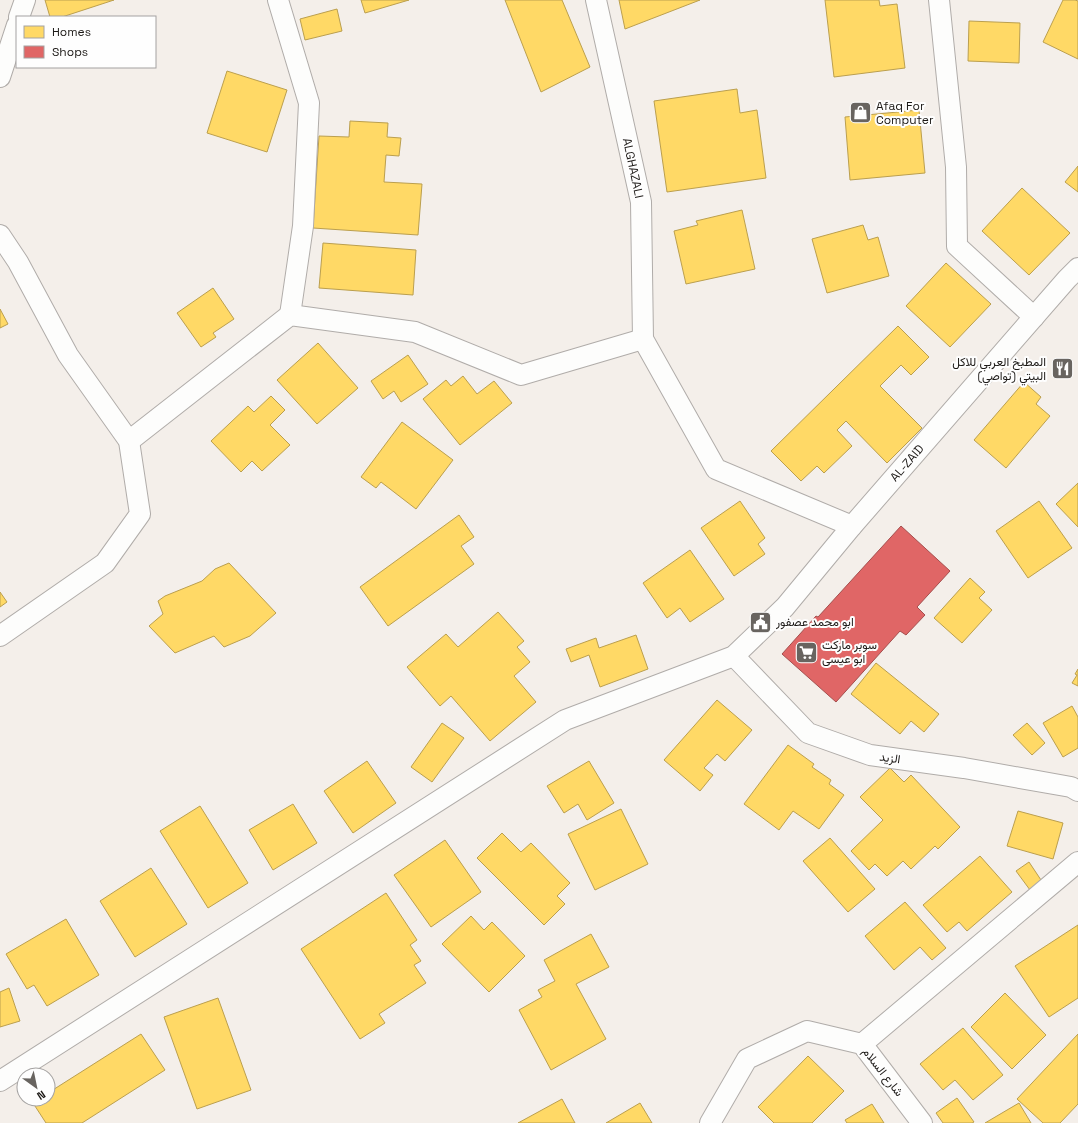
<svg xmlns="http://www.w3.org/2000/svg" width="1078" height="1123" viewBox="0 0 1078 1123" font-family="'Space Grotesk',Vazirmatn,sans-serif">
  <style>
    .homes { fill: #ffd966; stroke: #bb9f4e }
    .shops { fill: #e06666; stroke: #a54f4e }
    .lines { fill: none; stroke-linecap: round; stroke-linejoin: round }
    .minor-casing { stroke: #b0aca9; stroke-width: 22 }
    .minor { stroke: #fdfdfc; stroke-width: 20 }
    .labels { text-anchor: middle; stroke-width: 4; stroke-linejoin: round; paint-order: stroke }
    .poi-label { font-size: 12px; fill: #1c1916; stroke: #fefefe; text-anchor: start }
    .street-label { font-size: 12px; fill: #1c1916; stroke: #fefefe }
  </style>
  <rect width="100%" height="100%" fill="#f4efea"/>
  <g class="homes">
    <path d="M45,0H114L62,17H50Z"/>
    <path d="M361,0H409L365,13Z"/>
    <path d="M505,0H562L590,67L541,92Z"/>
    <path d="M619,0H700L625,29Z"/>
    <path d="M825,0H879L880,6L897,4L905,68L834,77Z"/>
    <path d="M1063,0H1075L1078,1V59L1043,42Z"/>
    <path d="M337,9L342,31L305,40L300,19Z"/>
    <path d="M969,21L1020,23L1019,63L968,61Z"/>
    <path d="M227,71L287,90L267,152L207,133Z"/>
    <path d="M737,89L740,113L757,110L766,178L667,192L654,101Z"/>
    <path d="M919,110L925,173L850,180L845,117Z"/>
    <path d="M350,121L388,123L387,137L401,138L399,156L386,155L384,182L422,184L418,235L313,228L319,136L349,137Z"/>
    <path d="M1078,166V192L1065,182Z"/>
    <path d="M1022,188L1070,233L1029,275L982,231Z"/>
    <path d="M742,210L755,269L686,284L674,231L698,225L696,221Z"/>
    <path d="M863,225L868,240L878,237L889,276L827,293L812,239Z"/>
    <path d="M323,243L416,250L413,295L319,288Z"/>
    <path d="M946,263L991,304L950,347L906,306Z"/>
    <path d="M213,288L234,319L213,333L216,337L201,347L177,313Z"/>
    <path d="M0,309L8,324L0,328Z"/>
    <path d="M898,326L929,357L911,375L901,365L880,386L922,428L887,463L846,421L837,430L852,446L824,473L817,466L801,481L771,451Z"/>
    <path d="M318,343L358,388L317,424L277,380Z"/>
    <path d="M408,355L428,384L401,402L394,391L383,399L371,381Z"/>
    <path d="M463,376L477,394L494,381L512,403L460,445L423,399L446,380L451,386Z"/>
    <path d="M1024,382L1041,397L1036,404L1050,416L1006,468L974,440Z"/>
    <path d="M271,396L285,410L270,425L290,445L262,471L252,461L241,472L211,441L248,406L254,412Z"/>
    <path d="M402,422L453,460L416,509L381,482L376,488L361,477Z"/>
    <path d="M1078,483V527L1056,504Z"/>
    <path d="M740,501L765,538L758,544L765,554L734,576L701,528Z"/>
    <path d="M1039,501L1072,548L1028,578L996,531Z"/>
    <path d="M459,515L474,537L461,546L474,564L388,626L360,587Z"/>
    <path d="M690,550L724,599L690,622L680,608L667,618L643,583Z"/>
    <path d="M229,563L276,613L250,636L224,647L214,636L175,653L149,626L163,614L158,601L165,596L202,581L215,569Z"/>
    <path d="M970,578L985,592L979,598L992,610L962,643L934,618Z"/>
    <path d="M0,592L7,602L0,607Z"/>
    <path d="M498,612L524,641L517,647L530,662L514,676L536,702L490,741L451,696L440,706L407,667L446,634L458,647Z"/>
    <path d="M636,635L648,669L600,687L589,655L571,662L566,649L596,638L599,648Z"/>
    <path d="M876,663L939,714L924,732L911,721L900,734L851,694Z"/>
    <path d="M1078,669V686L1072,683L1077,675L1075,674Z"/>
    <path d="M717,700L752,730L725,761L717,754L704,768L713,775L700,791L664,760Z"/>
    <path d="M1072,706L1078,717V748L1063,757L1043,723Z"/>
    <path d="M442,723L464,738L432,782L411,767Z"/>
    <path d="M1027,723L1045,743L1032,755L1013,735Z"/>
    <path d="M788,745L814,764L812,767L831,780L829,784L844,795L819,829L793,811L779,830L744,804Z"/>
    <path d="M367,761L396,803L353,833L324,791Z"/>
    <path d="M589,761L614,803L587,820L578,804L564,813L547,786Z"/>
    <path d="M890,768L904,782L911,775L960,827L938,849L935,846L911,869L903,861L887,876L875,864L869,870L851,851L883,820L860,797Z"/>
    <path d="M293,804L317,843L273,870L249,830Z"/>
    <path d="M200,806L248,883L208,908L160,831Z"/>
    <path d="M621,809L648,864L595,890L568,834Z"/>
    <path d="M1018,811L1063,823L1053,859L1007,846Z"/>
    <path d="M502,833L521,852L531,843L570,883L557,896L565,904L544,925L477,858Z"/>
    <path d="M830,838L875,889L848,912L803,861Z"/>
    <path d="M445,840L481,892L431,927L394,875Z"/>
    <path d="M980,856L1012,892L967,931L959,922L947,932L923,905Z"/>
    <path d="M1029,862L1045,886L1033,894L1016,871Z"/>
    <path d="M151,868L187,924L135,957L100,901Z"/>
    <path d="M386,893L417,940L410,945L421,961L414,965L426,983L379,1014L385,1023L360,1039L301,949Z"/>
    <path d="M905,902L946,948L932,960L920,947L894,970L865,936Z"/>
    <path d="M471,916L484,930L492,922L525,956L489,992L442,944Z"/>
    <path d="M66,919L99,975L47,1006L34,985L27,989L6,954Z"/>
    <path d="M1078,925V998L1049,1017L1015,966Z"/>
    <path d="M591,934L609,967L576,984L606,1039L551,1070L519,1010L542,997L538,990L555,981L544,960Z"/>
    <path d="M9,988L20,1021L0,1027V992Z"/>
    <path d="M1005,993L1046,1035L1012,1069L971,1027Z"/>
    <path d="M218,998L251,1090L197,1109L164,1017Z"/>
    <path d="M963,1028L1003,1075L973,1100L955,1080L943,1090L920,1064Z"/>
    <path d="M141,1034L165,1070L82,1123H46L33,1103L39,1099H48V1093Z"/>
    <path d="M1078,1034V1104L1060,1123H1043L1017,1099Z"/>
    <path d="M808,1056L844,1091L812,1123H774L758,1107Z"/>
    <path d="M957,1098L974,1122L972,1123H943L936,1113Z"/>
    <path d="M562,1099L575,1123H518Z"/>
    <path d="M640,1103L652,1123H606Z"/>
    <path d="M1019,1103L1031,1123H985Z"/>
    <path d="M872,1104L884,1123H847L845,1120Z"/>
  </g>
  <path class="shops" d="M901,526L950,571L917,607L925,615L906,635L900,631L836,702L782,654L816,616L818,617Z"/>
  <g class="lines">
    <defs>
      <g id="minor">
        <path d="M278,0L309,103L303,226L290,315"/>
        <path d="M596,0L641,202L643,339L716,469L852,526"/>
        <path d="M939,0L956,167L957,246L1034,317"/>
        <path d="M19,17L25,0"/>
        <path d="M0,77L17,25"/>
        <path d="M0,235L18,262L68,355L129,441L140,514L105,563L0,636"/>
        <path d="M129,441L290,315L415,332L521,375L643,339"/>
        <path d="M734,656L808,733L870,755L964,768L1071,787L1078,791"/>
        <path d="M862,1044L1078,862"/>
        <path d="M0,1081L565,720L734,656L785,607L852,526L1067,279L1078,268"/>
        <path d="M710,1123L747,1059L807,1031L862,1044L922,1123"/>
      </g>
    </defs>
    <use href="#minor" class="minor-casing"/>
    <use href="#minor" class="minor"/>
  </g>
  <defs>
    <symbol id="shop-square" viewBox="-11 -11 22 22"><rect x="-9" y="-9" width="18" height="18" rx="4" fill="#686460" stroke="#fefefe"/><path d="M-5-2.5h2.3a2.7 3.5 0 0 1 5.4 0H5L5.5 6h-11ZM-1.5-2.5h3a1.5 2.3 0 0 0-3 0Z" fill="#fff"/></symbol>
    <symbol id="restaurant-square" viewBox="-11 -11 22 22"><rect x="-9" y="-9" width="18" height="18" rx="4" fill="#686460" stroke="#fefefe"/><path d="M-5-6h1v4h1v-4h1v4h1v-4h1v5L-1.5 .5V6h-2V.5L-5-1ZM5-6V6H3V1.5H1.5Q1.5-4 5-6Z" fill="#fff"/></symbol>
    <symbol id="civic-square" viewBox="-11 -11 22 22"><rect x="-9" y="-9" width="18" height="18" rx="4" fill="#686460" stroke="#fefefe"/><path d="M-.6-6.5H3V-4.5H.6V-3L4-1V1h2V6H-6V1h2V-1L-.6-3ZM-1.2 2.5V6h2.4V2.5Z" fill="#fff"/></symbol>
    <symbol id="supermarket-square" viewBox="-11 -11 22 22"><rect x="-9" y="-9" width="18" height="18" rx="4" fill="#686460" stroke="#fefefe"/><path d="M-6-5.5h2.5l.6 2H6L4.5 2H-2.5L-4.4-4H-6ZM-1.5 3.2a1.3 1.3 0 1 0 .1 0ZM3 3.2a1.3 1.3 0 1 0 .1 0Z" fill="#fff"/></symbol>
  </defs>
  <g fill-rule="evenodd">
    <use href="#shop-square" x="848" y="100" width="25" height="25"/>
    <use href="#restaurant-square" x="1050" y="356" width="25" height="25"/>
    <use href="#civic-square" x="748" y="610" width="25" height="25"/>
    <use href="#supermarket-square" x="794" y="640" width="25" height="25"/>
  </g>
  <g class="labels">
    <g class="poi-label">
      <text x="876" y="110">Afaq For<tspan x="876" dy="14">Computer</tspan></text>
      <text x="1046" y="366" text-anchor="end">المطبخ العربي للاكل<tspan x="1046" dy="14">البيتي (تواصي)</tspan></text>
      <text x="776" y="626">ابو محمد عصفور</text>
      <text x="822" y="649">سوبر ماركت<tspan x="822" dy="14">ابو عيسی</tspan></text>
    </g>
    <g class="street-label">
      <text transform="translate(633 168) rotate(78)" y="4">ALGHAZALI</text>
      <text transform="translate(907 463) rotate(-49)" y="4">AL-ZAID</text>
      <text transform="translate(890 758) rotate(8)" y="4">الزيد</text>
      <text transform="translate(883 1072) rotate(52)" y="4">شارع السلام</text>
    </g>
  </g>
  <rect x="16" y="16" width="140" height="52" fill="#fefefe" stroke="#a4a2a1"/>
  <rect x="24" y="26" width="20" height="12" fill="#ffd966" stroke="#a4a2a1"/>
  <text x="52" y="36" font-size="12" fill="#1c1916">Homes</text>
  <rect x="24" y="46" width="20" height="12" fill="#e06666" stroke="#a4a2a1"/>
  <text x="52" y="56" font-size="12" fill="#1c1916">Shops</text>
  <g transform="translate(36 1087) rotate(147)"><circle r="19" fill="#fefefe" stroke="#a4a2a1"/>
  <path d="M0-3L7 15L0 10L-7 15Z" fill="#686460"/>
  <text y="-6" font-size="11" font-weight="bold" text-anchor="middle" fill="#1c1916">N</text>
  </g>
</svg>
